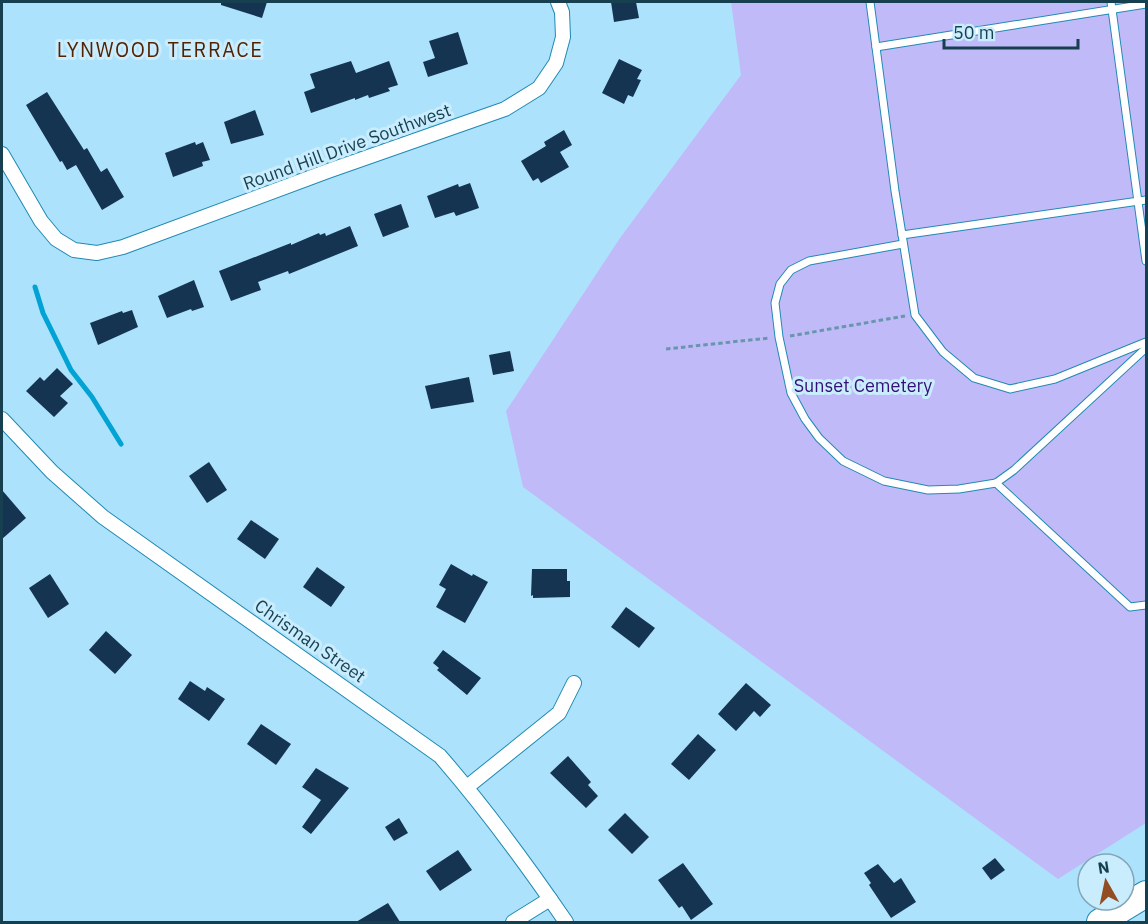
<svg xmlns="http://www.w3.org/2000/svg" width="1148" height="924" viewBox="0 0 1148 924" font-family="'IBM Plex Sans',sans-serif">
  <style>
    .green { fill: #c1baf9 }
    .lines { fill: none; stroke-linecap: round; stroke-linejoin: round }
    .stream { stroke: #01a3d5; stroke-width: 5 }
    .building { fill: #143452 }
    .service-casing { stroke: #208ab2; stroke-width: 9 }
    .minor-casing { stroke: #208ab2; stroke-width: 16 }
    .motorway-casing { stroke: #208ab2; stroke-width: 28 }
    .path { stroke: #6897ad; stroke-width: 3; stroke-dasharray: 4.5 3; stroke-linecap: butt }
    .service { stroke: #fff; stroke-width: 7 }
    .minor { stroke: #fff; stroke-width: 14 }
    .motorway { stroke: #fff; stroke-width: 26 }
    .labels { text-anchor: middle; stroke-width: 6; stroke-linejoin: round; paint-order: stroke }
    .street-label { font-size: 18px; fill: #163f50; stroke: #caedfe }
    .park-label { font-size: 18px; fill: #341077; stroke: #caedfe }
    .neighbourhood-label { font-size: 20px; letter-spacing: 1.5px; fill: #512304; stroke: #caedfe }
  </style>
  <rect width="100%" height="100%" fill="#ade2fc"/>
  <path class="green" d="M731,2H1146V823L1058,879L523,487L506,411L620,238L741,75Z"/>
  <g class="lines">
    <path class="stream" d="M35,287L43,313L71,370L92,397L121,444"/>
  </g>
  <g class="building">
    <path d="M221,2H267L262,18L221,5Z"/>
    <path d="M611,2H636L639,18L614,22Z"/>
    <path d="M458,32L468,64L428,77L423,62L435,58L429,41Z"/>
    <path d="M619,59L642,70L637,79L641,80L633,97L628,95L624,104L602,93Z"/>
    <path d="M351,61L356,73L389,61L398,85L388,88L390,91L369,98L368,95L355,100V98L311,113L304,92L315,88L310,74Z"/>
    <path d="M47,92L84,150L87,148L101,172L107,168L124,197L102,210L76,165L67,170L62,161L60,162L26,105Z"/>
    <path d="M255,110L264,135L231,144L224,122Z"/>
    <path d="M564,130L572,145L560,152L569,167L541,183L538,178L533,181L521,161L546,146L544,142Z"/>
    <path d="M195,142L196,145L203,142L210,160L202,162L203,166L173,177L165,153Z"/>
    <path d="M470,183L479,208L456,216L454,212L435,218L427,196L458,184L459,187Z"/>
    <path d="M401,204L409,227L383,237L374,214Z"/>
    <path d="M350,226L358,246L289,274L288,271L258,282L261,290L231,301L219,271L291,243V245L319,233L320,235L325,233L326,236Z"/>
    <path d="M194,280L204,307L192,311L191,309L167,318L158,296Z"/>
    <path d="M132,310L138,327L98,345L90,323L122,311L123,313Z"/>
    <path d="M510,351L514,371L493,375L489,355Z"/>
    <path d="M57,368L73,384L60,396L68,403L54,417L26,391L40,377L44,381Z"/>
    <path d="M469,377L474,402L431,409L425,386Z"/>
    <path d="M209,462L227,490L207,503L189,476Z"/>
    <path d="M2,490L26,518L2,539Z"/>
    <path d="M251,520L279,539L265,559L237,539Z"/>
    <path d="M451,564L472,576L473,574L488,582L465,623L436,607L446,589L439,585Z"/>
    <path d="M317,567L345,587L331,607L303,587Z"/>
    <path d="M532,569H567V581H570V597L533,598V595L531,596Z"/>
    <path d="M50,574L69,604L48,618L29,588Z"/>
    <path d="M626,607L655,628L639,648L611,627Z"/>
    <path d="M106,631L132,655L115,674L89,650Z"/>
    <path d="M443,650L481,678L467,695L437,670L439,668L433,663Z"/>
    <path d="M190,681L205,691L207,687L225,699L209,721L178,699Z"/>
    <path d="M746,683L771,705L760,717L754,711L736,731L718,714Z"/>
    <path d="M261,724L291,744L276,765L247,744Z"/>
    <path d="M698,734L716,750L689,780L671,764Z"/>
    <path d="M568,756L591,782L588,785L598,796L586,808L550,773Z"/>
    <path d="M316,768L349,788L311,834L302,827L321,800L302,787Z"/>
    <path d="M625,813L649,837L632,854L608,830Z"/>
    <path d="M399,818L408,833L394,841L385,827Z"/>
    <path d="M458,850L472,870L440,891L426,871Z"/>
    <path d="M995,858L1005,870L991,880L982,868Z"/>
    <path d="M683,863L713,904L691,920L682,906L679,908L658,880Z"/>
    <path d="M878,864L894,883L901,878L916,902L891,918L869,885L871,883L864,873Z"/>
    <path d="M388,903L400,922H356Z"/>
  </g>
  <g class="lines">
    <defs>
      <g id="service">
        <path d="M870,2L895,191L915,315L943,352L974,378L1010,389L1055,379L1146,342"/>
        <path d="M1111,2L1146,261"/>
        <path d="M876,47L1146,4"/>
        <path d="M902,235L1146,200"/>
        <path d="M903,244L809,261L791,270L780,284L775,303L779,337L791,393L805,419L819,438L843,461L884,481L928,490L959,489L996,483L1014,470L1146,348"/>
        <path d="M996,483L1130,607L1146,605"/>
      </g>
      <g id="minor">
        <path d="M2,154L41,221L56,239L74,250L97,253L123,247L328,171L505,109L539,88L556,63L563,37L562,12L558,2"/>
        <path d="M2,419L52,472L103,517L440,756C486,809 527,865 566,922"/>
        <path d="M467,787L559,713L574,683"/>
        <path d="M513,922L550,899"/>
      </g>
      <path id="motorway" d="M1100,922L1146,894"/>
    </defs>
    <use href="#service" class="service-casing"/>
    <use href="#minor" class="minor-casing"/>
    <use href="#motorway" class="motorway-casing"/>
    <g class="path">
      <path d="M790,336L905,316"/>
      <path d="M666,349L769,338"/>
    </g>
    <use href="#service" class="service"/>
    <use href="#minor" class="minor"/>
    <use href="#motorway" class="motorway"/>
  </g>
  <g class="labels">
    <g class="street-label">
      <text transform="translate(347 147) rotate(-20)" y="6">Round Hill Drive Southwest</text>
      <text transform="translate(310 641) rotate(35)" y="6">Chrisman Street</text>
    </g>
    <g class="park-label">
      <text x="863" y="392">Sunset Cemetery</text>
    </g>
    <g class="neighbourhood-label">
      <text x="160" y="57">LYNWOOD TERRACE</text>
    </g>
  </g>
  <rect width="1148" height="924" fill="none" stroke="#163f50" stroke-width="6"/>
  <g transform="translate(1106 882) rotate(351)"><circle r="28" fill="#caedfe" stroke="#82a7b8" stroke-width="1.5"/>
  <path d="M0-4.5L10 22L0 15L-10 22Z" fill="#924d23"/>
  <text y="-9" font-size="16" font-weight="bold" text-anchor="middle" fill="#163f50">N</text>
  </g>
  <path d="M944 39v9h134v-9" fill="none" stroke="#163f50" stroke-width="3"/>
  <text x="953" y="39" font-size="18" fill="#163f50" stroke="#caedfe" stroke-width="4.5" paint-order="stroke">50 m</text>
</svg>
